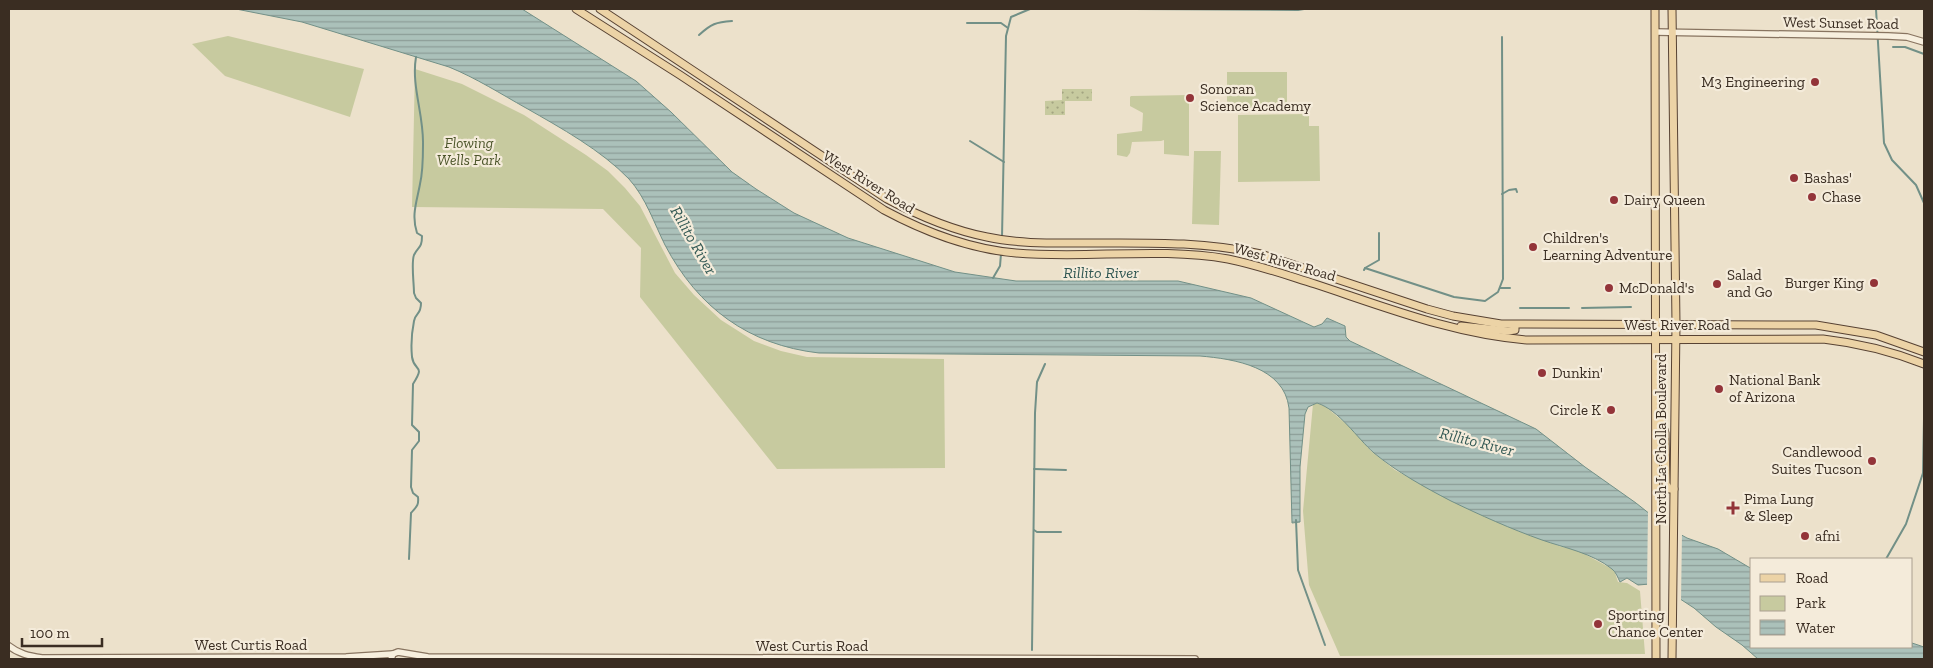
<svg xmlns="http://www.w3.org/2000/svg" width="1933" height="668" viewBox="0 0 1933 668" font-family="'Zilla Slab',serif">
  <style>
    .grass { fill: url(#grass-dots) }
    .park { fill: #c7ca9f }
    .water { fill: url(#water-rules); stroke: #729087 }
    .pier { fill: #ece1cb }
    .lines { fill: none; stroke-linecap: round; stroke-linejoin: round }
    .stream { stroke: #729087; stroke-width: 2 }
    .tertiary-casing { stroke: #887460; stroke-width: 8 }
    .primary-casing { stroke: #574233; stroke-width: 9 }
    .tertiary { stroke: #f7efde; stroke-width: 5.5 }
    .primary { stroke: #ecd3a6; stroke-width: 7 }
    .poi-dot { fill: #933439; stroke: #f4ebda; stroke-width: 2 }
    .labels { text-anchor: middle; stroke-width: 4.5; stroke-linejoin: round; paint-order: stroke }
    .street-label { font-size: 15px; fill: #3a2d22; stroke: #f4ebda }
    .poi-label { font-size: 15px; fill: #3a2d22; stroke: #f4ebda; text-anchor: start }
    .park-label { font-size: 15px; font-style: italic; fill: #4c552a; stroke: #f4ebda }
    .water-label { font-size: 16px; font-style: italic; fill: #335954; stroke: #f4ebda }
  </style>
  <defs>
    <pattern id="grass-dots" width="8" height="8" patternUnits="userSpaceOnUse" patternTransform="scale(1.25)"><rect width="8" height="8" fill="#c7ca9f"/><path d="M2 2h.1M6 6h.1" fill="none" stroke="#a3a481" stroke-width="1.8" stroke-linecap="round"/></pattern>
    <pattern id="water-rules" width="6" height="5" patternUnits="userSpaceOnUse" patternTransform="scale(1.25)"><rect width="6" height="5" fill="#abc1ba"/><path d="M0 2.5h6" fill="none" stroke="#8c9d97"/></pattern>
  </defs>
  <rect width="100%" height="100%" fill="#ece1cb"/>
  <path class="grass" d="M1062,89H1092V101H1065V115H1045V101L1062,100Z"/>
  <g class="park">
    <path d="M228,36L364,69L350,117L225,76L192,44Z"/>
    <path d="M415,69L462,84L524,115L586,155L608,171L625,188L640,206L675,273L694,295L721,320L754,341L781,351L807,357L944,359L945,468L777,469L640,297L641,248L603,209L412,207Z"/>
    <rect x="1227" y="72" width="60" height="36"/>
    <path d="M1189,95V156L1164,154V140L1161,141L1132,142L1130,153L1127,157L1117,155V134L1142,131L1143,113L1130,106V97L1131,96Z"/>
    <path d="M1309,114V126H1319L1320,181L1238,182V115Z"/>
    <path d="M1194,151H1221L1219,225L1192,224Z"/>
    <path d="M1317,403L1326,407L1351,428L1371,451L1395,470L1450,500L1559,546L1579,551L1614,570L1618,582L1627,583L1640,591L1645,654L1340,656L1309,585L1303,511L1313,404Z"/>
  </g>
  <path class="water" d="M236,9H522L636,81L671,112L732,172L756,189L794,213L848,238L955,272L1016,281H1178L1251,298L1314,327L1322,324L1327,318L1345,326L1346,337L1350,341L1536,429L1585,467L1636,503L1665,526L1687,538L1718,549L1752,569V647H1912V643L1924,647V659H1758L1742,645L1716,627L1694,608L1671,593L1650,584L1638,585L1627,578L1620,582C1618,578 1616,572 1612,569C1592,553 1565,548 1542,540C1511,529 1480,515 1451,501C1424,487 1397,472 1374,453C1357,438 1339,410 1317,403L1308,407L1305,414L1300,467V522L1292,523L1289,408C1284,367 1235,359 1200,356L819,353C749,345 698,308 665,245C654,223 646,198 629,179C601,150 561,128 526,108C501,94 476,78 449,67L302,22Z"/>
  <path class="pier" d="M1648,510L1666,524L1682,533L1681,602L1670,595L1647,587Z"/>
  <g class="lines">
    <g class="stream">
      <path d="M1133,9L1298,10L1304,9"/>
      <path d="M1876,9L1884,143L1892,160L1916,185L1924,203"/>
      <path d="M967,23H1001L1008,28"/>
      <path d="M699,35C711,24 716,22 732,21"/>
      <path d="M1893,47H1905L1924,54"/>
      <path d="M970,141L1004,162"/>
      <path d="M1502,194L1509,190L1516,189L1517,192"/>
      <path d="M1002,237L1006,36L1011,17L1030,9"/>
      <path d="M1365,268L1379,260V233"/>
      <path d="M1364,270L1365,268L1454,297L1485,301L1498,292L1503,279L1502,37"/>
      <path d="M993,278L1000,266L1001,254"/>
      <path d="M1500,288H1510"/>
      <path d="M1520,308H1569"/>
      <path d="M1582,308L1631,307"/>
      <path d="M1034,469L1066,470"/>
      <path d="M1296,520L1298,570L1325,645"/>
      <path d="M1034,530L1037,532H1061"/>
      <path d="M409,559L411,513C416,507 419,506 418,497L413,493L411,487L412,450L419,441V432L412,425L413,384C426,364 414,372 412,357C411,347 412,331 414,321C416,312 421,315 421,303L416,298L414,293C414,283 411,263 414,255C418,246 422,249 422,236L417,233C411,215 417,201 420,184C423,171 423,157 423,145C424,115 411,86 416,57"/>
      <path d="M1886,559L1906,524L1923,473L1924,419"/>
      <path d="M1032,650L1035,413L1037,382L1045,364"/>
    </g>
    <defs>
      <g id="tertiary">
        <path d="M1655,32L1888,36L1907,37L1924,42"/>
        <path d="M9,646C19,654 29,656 42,658L346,657L393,654"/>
        <path d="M391,659L393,654L398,652L428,657L1195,659"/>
      </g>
      <g id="primary">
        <path d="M576,9L680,75L884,210C925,232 969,249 1016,253C1086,259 1158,247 1228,259C1258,265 1286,275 1315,284C1385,307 1453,334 1527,340L1823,339C1858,343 1891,351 1924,364"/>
        <path d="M600,9L887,199C919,216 951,230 987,237C1019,244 1052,243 1086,243C1147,243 1200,241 1261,254L1427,309L1453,316L1501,324L1816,325L1876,335L1924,352"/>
        <path d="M1655,9L1656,659"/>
        <path d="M1461,326L1508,331L1515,330V325"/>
        <path d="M1658,410L1665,433L1666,484L1669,489H1674"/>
        <path d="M1672,659L1676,324L1672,9"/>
      </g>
    </defs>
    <use href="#tertiary" class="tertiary-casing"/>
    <use href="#primary" class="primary-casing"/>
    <use href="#tertiary" class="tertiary"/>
    <use href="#primary" class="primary"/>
  </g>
  <g class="poi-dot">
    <circle cx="1815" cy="82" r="5"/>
    <circle cx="1190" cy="98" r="5"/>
    <circle cx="1794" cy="178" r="5"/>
    <circle cx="1812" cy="197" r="5"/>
    <circle cx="1614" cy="200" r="5"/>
    <circle cx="1533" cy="247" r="5"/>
    <circle cx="1874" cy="283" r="5"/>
    <circle cx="1717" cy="284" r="5"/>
    <circle cx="1609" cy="288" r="5"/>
    <circle cx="1542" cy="373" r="5"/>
    <circle cx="1719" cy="389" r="5"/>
    <circle cx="1611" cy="410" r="5"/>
    <circle cx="1872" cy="461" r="5"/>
    <path d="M1730.5 500.5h5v5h5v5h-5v5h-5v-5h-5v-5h5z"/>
    <circle cx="1805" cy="536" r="5"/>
    <circle cx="1598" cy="624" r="5"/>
  </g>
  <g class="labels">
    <g class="street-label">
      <text transform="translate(1841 23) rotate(1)" y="5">West Sunset Road</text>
      <text transform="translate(869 182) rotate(32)" y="5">West River Road</text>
      <text transform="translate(1285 262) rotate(16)" y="5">West River Road</text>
      <text x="1677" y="330">West River Road</text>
      <text transform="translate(1661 439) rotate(-90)" y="5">North La Cholla Boulevard</text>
      <text x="251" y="650">West Curtis Road</text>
      <text x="812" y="651">West Curtis Road</text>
    </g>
    <g class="poi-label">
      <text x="1805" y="87" text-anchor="end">M3 Engineering</text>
      <text x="1200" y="94">Sonoran<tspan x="1200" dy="17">Science Academy</tspan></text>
      <text x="1804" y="183">Bashas'</text>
      <text x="1822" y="202">Chase</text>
      <text x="1624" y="205">Dairy Queen</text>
      <text x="1543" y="243">Children's<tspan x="1543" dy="17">Learning Adventure</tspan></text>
      <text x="1727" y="280">Salad<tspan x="1727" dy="17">and Go</tspan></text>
      <text x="1864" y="288" text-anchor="end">Burger King</text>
      <text x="1619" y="293">McDonald's</text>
      <text x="1552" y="378">Dunkin'</text>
      <text x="1729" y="385">National Bank<tspan x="1729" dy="17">of Arizona</tspan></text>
      <text x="1601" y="415" text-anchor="end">Circle K</text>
      <text x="1862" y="457" text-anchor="end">Candlewood<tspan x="1862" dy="17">Suites Tucson</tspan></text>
      <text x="1744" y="504">Pima Lung<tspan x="1744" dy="17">&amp; Sleep</tspan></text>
      <text x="1815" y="541">afni</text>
      <text x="1608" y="620">Sporting<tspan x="1608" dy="17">Chance Center</tspan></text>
    </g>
    <g class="park-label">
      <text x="469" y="148">Flowing<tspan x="469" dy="17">Wells Park</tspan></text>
    </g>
    <g class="water-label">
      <text transform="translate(694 240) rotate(60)" y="6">Rillito River</text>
      <text x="1101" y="278">Rillito River</text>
      <text transform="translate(1477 441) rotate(14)" y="6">Rillito River</text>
    </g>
  </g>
  <rect width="1933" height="668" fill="none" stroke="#3a2d22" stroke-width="20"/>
  <rect x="1750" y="558" width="162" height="90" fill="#f4ebda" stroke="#aa9f90"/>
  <rect x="1760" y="574" width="25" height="8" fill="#ecd3a6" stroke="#aa9f90"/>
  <text x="1796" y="583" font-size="15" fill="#3a2d22">Road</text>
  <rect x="1760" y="596" width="25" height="15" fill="#c7ca9f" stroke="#aa9f90"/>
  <text x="1796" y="608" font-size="15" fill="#3a2d22">Park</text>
  <rect x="1760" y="620" width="25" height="15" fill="url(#water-rules)" stroke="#aa9f90"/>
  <text x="1796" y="633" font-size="15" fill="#3a2d22">Water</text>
  <path d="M22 638v8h80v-8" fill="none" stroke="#3a2d22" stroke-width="2.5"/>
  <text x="30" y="638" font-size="15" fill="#3a2d22" stroke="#f4ebda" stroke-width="4" paint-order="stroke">100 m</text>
</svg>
